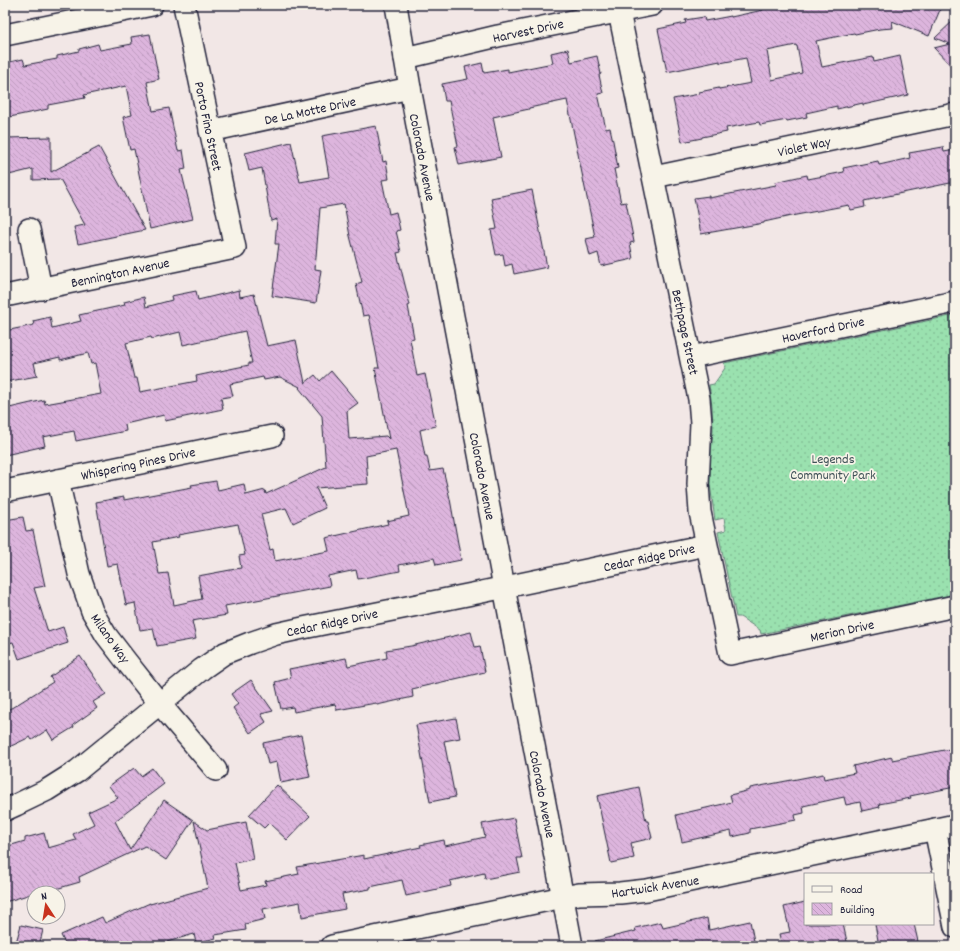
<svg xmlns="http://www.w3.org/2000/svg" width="960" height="951" viewBox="0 0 960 951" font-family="Dekko,sans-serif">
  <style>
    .grass { fill: url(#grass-dots); stroke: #5e8275 }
    .building { fill: url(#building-back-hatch); stroke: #22223b; fill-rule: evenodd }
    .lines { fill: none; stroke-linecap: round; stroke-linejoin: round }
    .minor-casing { stroke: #22223b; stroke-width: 24 }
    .minor { stroke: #f7f3e8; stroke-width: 21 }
    .labels { text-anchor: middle; stroke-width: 3.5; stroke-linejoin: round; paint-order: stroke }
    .street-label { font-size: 14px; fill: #22223b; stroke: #f7f3e8 }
    .park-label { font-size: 14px; fill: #405258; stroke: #f7f3e8 }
  </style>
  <defs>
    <pattern id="grass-dots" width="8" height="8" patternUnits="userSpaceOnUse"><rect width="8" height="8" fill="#9ae1af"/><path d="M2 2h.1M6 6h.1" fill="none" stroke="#84c197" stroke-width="1.8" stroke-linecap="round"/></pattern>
    <pattern id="building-back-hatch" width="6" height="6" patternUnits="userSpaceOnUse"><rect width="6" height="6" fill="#ddb5dd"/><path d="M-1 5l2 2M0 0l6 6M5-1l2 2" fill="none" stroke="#bd9bbf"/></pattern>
  </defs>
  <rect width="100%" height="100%" fill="#f2e7e6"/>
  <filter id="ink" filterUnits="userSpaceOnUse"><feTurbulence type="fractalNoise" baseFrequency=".025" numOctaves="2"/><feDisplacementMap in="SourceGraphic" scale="8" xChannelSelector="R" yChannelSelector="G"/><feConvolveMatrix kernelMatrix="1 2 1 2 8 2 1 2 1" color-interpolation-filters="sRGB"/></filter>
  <g filter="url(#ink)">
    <path class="grass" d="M955,315V594L761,634L760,630L740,617H736L718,532L726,530L724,518L715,520L710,484V464L713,430L712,406L709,385L714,384L725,368L724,363Z"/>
    <g class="building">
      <path d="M781,5H942L929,36L892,21L893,28L880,29L855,34L854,33L816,41L822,67L847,62L873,57L874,62L900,56L908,95L863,105V103L837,109V106L806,113L807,117L787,121V120L760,125L759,122L726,128L727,132L702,137V138L682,142L673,99L699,94V92L719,88V89L751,83L746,58L720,63V61L667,72L658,29L686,23L685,20L704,17L705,21L731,16V17L763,10V9ZM796,45V46H797L802,73L772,80L767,51Z"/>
      <path d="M955,19V70L934,48L950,44L935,38Z"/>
      <path d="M150,34L159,79L147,82L153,111L169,108L178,151L183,150L186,169L181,170L193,219L150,229L134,149L130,150L123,117L132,115L126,86L84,95L85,98L48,105V109L5,118V63L23,59L25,65L57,59V56L79,51V49L98,44L100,50L132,44L131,37Z"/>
      <path d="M568,49L571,62L597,56L601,74L599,75L603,93L598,94L606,129L610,128L613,141L618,168L614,169L621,203L626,202L634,242L630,243L633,259L601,266L598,253L590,256L586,239L595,237L567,100L529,108V109L493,117L501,157L459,165L455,147L458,146L449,101H445L442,84L468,79L465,67L482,63L484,73L508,69V72L553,63L551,53Z"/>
      <path d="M376,126L383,162L386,161L389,179L382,180L389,214L396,212L400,230L396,231L401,252L397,253L410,305L408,306L414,338L410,339L417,376L425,374L436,426L420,430L425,456H427L430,471L443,469L450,499L461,560L436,565L434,558L399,565L400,571L358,579L356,570L328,576L330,586L262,599L225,606L227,615L192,621L196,639L157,646L153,628L140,630L135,603L126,605L118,564L107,566L96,502L124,497V500L192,487L191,485L216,481L218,490L244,484L246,495L265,490L266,494L326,467L322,416L299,388L300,387L280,377L264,380L263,377L230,384L233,396L221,398L223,409L165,421L164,415L125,424L126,431L76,441L74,431L43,437L45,446L5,455V409L44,400L45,404L101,394L95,363L91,364L88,353L60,360V357L34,363L37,376L5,382V331L34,325L33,321L50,317L52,328L81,321L79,315L125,305L124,302L144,297L146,307L172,300L171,296L196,291L198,300L239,290L240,297L254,294L267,346L296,340L305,383L315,375L320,381L331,371L358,403L347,411L349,439L386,436L389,439L375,368H379L369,315L363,316L356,284L362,282L350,236L344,204L320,208L315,269L321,270L316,303L272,296L279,244H275L277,219L271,221L262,168L249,171L245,153L291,142L300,182L329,177L322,136ZM245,331L252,363H249V365L196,376L197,381L140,392L137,378H134L126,343L151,337L152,339L180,332L183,345ZM396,450L409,516L387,521L388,524L326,538L329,551L275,561L273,549L270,550L261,514L286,508L293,523L325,508L316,488L368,484L366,456ZM238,524L245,555L239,556L241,568L198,576L202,599L174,605L168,573L159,574L153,542L179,537L178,535Z"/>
      <path d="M51,137V172L99,147L145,230L78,244L74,227L85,225L60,179L33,180V169L5,176V138Z"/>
      <path d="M943,147L944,152L955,150V182L864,201L865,207L851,210L849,205L791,216L764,222V223L701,234L694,198L709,196V198L776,185L775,182L807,175L808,179L844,172L843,168L878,161L879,165L910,158L909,153Z"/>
      <path d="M532,190L547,267L514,274L512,264L505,266L503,254L496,255L491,230L497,229L491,198Z"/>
      <path d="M23,517L26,531L33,530L39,559L45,586L34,588L48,632L63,627L68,643L19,659L13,642L5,644V520Z"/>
      <path d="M471,632L475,647L480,646L485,672L412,689L413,697L377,705L376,703L337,710L335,704L294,712L293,707L281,709L275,682L291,678L289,669L346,658L348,666L387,658L386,650L411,646Z"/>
      <path d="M80,656L106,694L93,702L97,708L73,725L74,727L53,740L47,730L32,740L30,737L5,749V711L13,707L53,682L50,677Z"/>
      <path d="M251,680L273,711L261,714L266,722L250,733L233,708L238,704L231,694Z"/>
      <path d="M456,718L460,738L444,741L455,797L430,802L416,725Z"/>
      <path d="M301,735L310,777L281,783L277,762L268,764L263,743Z"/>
      <path d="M955,748V787L910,796L911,798L879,804L880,807L862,811L860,802L846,805L844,797L803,806L804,813L795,815L796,820L750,829V833L732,837L731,831L682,842L676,815L732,802L730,795L750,790V788L823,774L824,779L855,773L853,766L892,757V760Z"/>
      <path d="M134,768L141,776L152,768L164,784L115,821L130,850L164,800L193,820L166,860L145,846L79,877L80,882L42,893H34L5,902V847L25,841V838L44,833L48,848L76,840L73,834L94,824L88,812L118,798L109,786Z"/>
      <path d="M277,785L310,816L287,840L269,823L264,828L249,815Z"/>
      <path d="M639,787L646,821H648L652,838L631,843L634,858L611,863L597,796Z"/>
      <path d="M514,818L522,858H517L520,872L485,879L484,873L450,881L451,886L406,896L402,880L370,887V889L342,894L345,909L302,917L300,902L263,909L265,919L245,924L246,930L215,935L216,938L196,943L194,934L167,942L169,946H66L61,935L102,917L105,923L150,903V904L208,888L194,821L207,830L246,822L253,859L235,863L241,890L266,885L265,881L299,874L297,867L364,855V859L421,847L420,845L444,840L445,846L485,837L482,824Z"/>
      <path d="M805,902V924H843L848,946H782L779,934L790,932L784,907Z"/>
      <path d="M707,918L709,930L750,921L755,946H694L693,943L679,946H596L595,941L636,931L635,928L661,922L663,928Z"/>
      <path d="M875,924H914L919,946H879Z"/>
      <path d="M21,925L43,930L39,946H15Z"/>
    </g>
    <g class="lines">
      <defs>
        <g id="minor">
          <path d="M396,5L410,88L504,587L572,946"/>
          <path d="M619,12L699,399L701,423L698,484L700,512L730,654L955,606"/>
          <path d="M5,35L152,5"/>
          <path d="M405,58L498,36L652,5"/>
          <path d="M210,131L410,88"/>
          <path d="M654,177L955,114"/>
          <path d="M29,229L41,289"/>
          <path d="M5,296L235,248L184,5"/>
          <path d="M691,357L955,302"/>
          <path d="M58,480L79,574L92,611L106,635L126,661L160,704L216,770"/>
          <path d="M5,491L272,436"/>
          <path d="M5,810L16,805L47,790L77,771L202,669L225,653L250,643L276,634L303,628L477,593L706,545"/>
          <path d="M935,829L955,927"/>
          <path d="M332,946L563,897L579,894L620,893L647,890L955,825"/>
        </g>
      </defs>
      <use href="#minor" class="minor-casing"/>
      <use href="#minor" class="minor"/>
    </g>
  </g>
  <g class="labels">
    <g class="street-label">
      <text transform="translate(528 30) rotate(-12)" y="5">Harvest Drive</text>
      <text transform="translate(310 110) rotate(-12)" y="5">De La Motte Drive</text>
      <text transform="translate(209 126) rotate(78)" y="5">Porto Fino Street</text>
      <text transform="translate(804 146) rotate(-12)" y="5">Violet Way</text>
      <text transform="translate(423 157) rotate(79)" y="5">Colorado Avenue</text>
      <text transform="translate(120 272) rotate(-12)" y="5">Bennington Avenue</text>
      <text transform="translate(823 329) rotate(-12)" y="5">Haverford Drive</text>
      <text transform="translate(686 332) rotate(78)" y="5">Bethpage Street</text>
      <text transform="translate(138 463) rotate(-12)" y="5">Whispering Pines Drive</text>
      <text transform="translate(483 476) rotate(79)" y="5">Colorado Avenue</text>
      <text transform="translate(649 557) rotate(-12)" y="5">Cedar Ridge Drive</text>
      <text transform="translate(332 622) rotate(-12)" y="5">Cedar Ridge Drive</text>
      <text transform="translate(842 630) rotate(-12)" y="5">Merion Drive</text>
      <text transform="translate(111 638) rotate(55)" y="5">Milano Way</text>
      <text transform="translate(543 794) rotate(79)" y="5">Colorado Avenue</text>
      <text transform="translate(655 886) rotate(-9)" y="5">Hartwick Avenue</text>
    </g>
    <g class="park-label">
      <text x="833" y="463">Legends<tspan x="833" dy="16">Community Park</tspan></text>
    </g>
  </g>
  <rect width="960" height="951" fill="none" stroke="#f7f3e8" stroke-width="20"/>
  <rect x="10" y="10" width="940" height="931" fill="none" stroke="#22223b" stroke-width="1.5" filter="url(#ink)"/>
  <rect x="804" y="873" width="130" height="52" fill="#f7f3e8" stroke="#a29fa3"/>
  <rect x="812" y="886" width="20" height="6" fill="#f7f3e8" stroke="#a29fa3"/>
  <text x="840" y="893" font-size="12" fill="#22223b">Road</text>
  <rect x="812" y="903" width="20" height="12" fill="url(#building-back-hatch)" stroke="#a29fa3"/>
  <text x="840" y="913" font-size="12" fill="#22223b">Building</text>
  <g transform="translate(46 905) rotate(348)"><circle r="19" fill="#f7f3e8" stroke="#a29fa3"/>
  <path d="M0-3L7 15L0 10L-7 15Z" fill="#c8321e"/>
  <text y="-6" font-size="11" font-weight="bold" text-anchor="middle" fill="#22223b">N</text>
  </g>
</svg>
